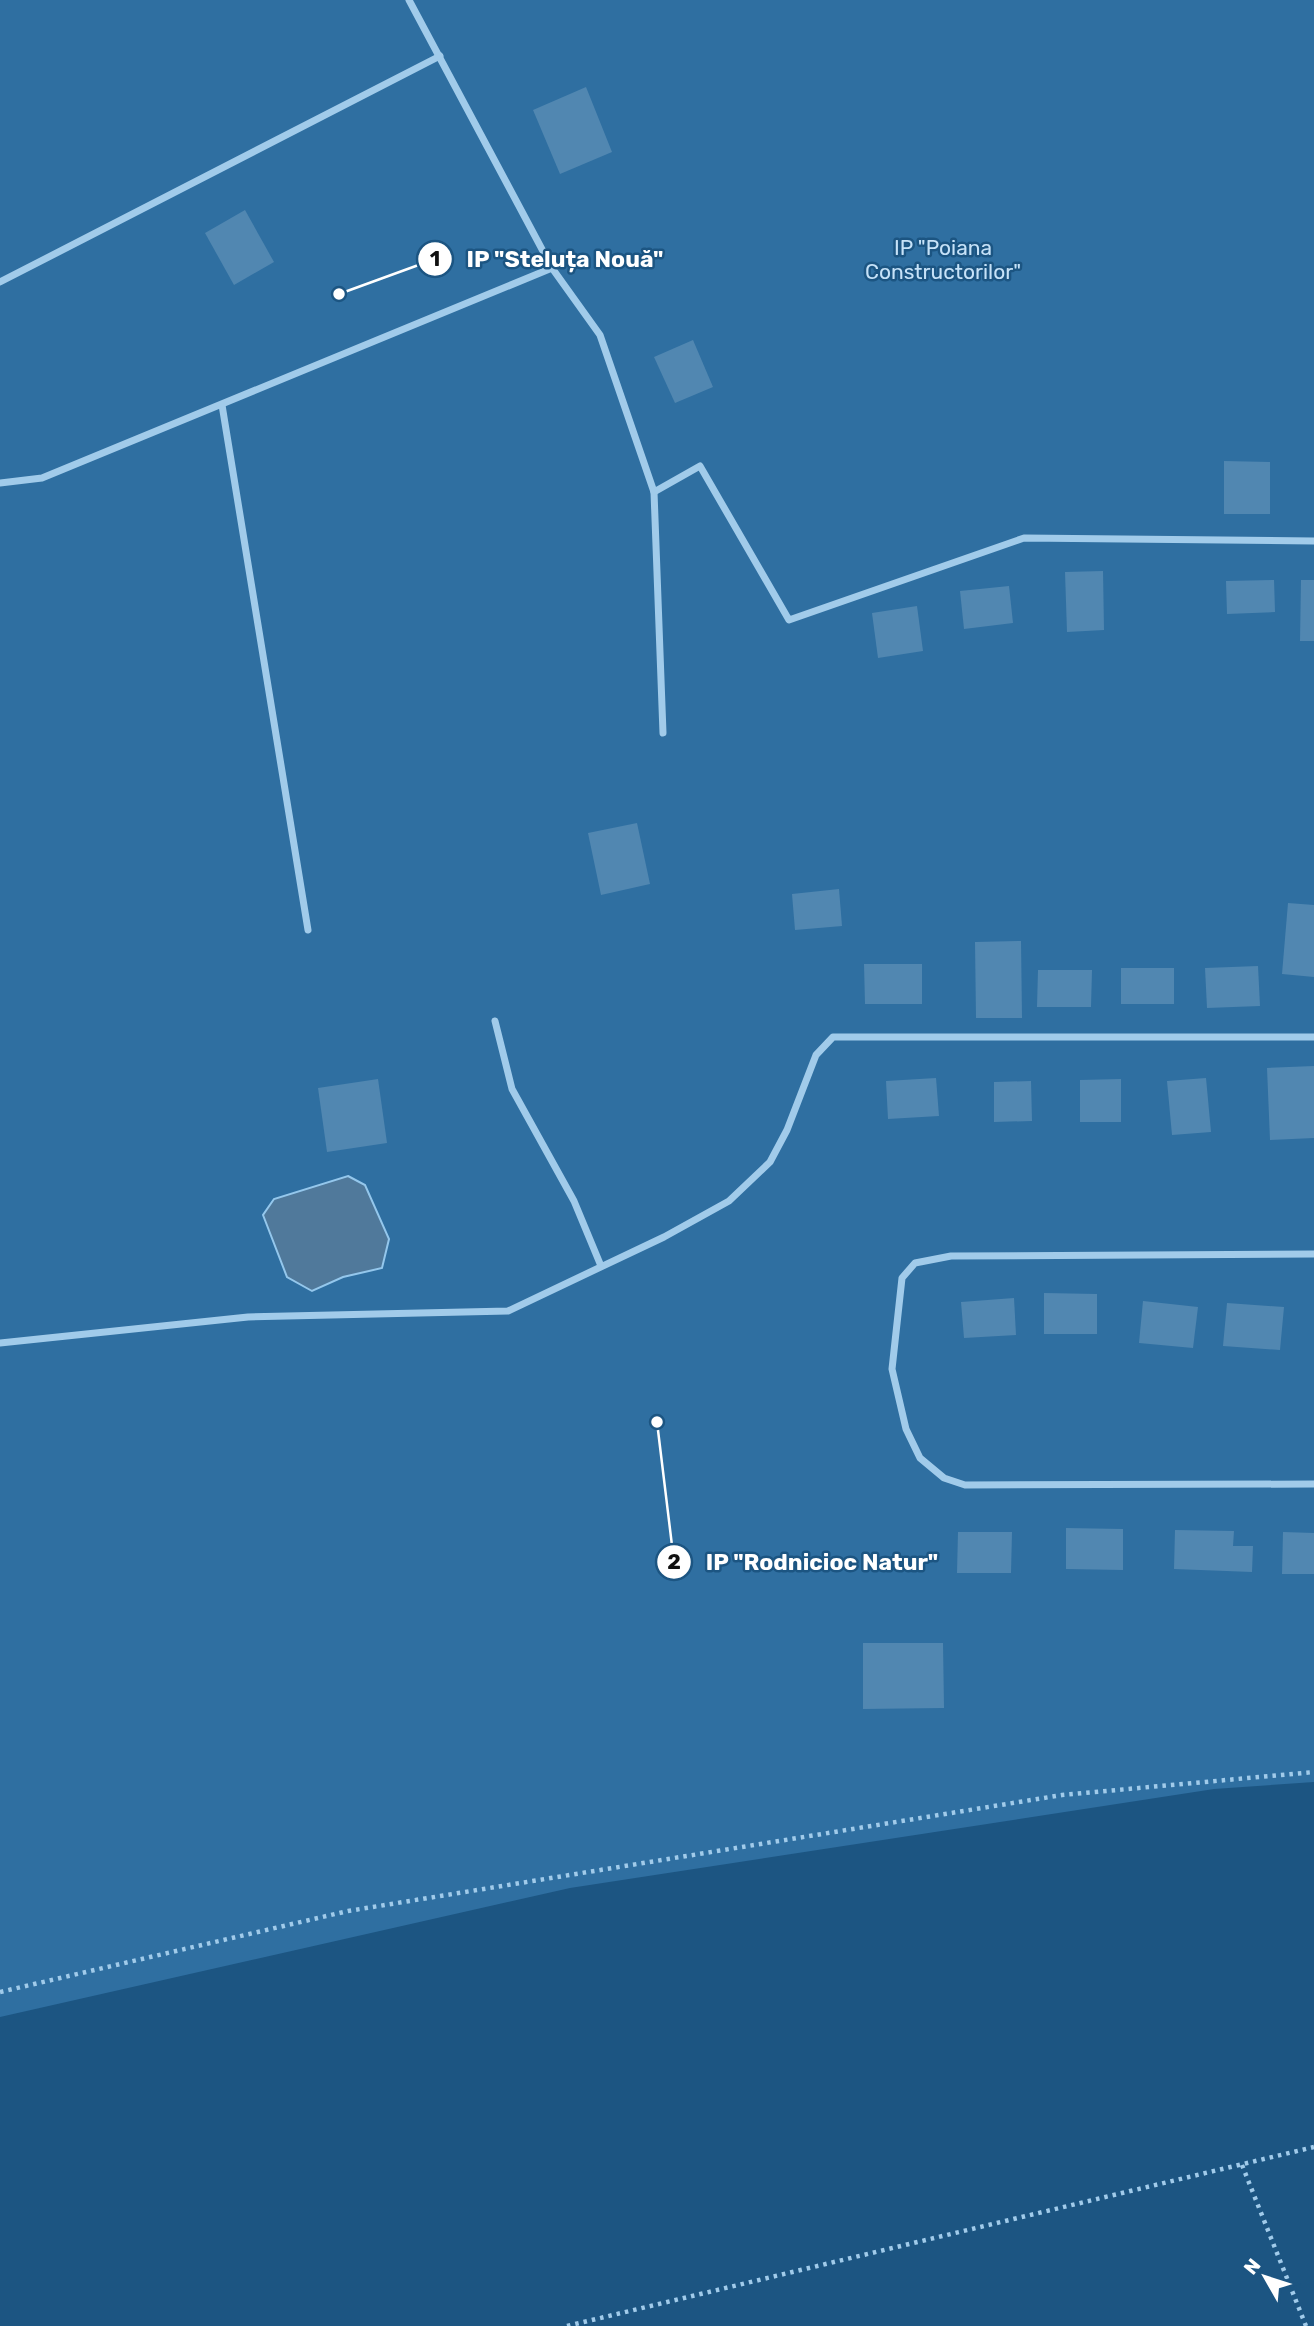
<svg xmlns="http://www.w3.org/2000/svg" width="1314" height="2326" viewBox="0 0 1314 2326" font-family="Rubik,sans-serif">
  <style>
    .green { fill: #2f6fa1 }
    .water { fill: #50799b; stroke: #94c7ec; stroke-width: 2 }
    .building { fill: #5187b1 }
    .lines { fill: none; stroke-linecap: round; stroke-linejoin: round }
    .path { stroke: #a1cbea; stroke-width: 4.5; stroke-dasharray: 3.5 5; stroke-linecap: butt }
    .minor { stroke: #a1cbea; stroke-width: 7 }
    .labels { text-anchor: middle; stroke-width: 5; stroke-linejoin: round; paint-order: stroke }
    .park-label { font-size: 21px; fill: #c6e2f8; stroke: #1c5582 }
    .leader { fill: none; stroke: #fff; stroke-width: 2.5 }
    .callout-dot { fill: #fff; stroke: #1c5582; stroke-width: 2.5 }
    .mark-label { font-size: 21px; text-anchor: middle; font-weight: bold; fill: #111 }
    .callout-label { font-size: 23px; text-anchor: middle; font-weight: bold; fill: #fff; stroke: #1c5582; stroke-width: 5; stroke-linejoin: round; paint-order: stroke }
  </style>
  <rect width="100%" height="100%" fill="#1c5582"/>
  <path class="green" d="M0,0H1314V1782L1214,1789L570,1888L0,2017Z"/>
  <path class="water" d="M348,1176L365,1185L389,1239L382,1268L343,1277L312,1291L287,1277L263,1215L274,1199Z"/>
  <g class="building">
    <path d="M586,87L612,152L560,174L533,110Z"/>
    <path d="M245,210L274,262L234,285L205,233Z"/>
    <path d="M693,340L713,387L675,403L654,357Z"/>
    <path d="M1224,461L1270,462V514H1224Z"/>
    <path d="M1103,571L1104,630L1067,632L1065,572Z"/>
    <path d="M1274,580L1275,612L1227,614L1226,581Z"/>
    <path d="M1301,580H1314V641H1300Z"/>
    <path d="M1009,586L1013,623L964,629L960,591Z"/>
    <path d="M917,606L923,651L878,658L872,613Z"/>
    <path d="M637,823L650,884L601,895L588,833Z"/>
    <path d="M839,889L842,926L795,930L792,894Z"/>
    <path d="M1288,903L1314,905V977L1282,974Z"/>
    <path d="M1021,941L1022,1018H976L975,942Z"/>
    <path d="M864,964H922V1004H865Z"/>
    <path d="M1258,966L1260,1006L1207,1008L1205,968Z"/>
    <rect x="1121" y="968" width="53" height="36"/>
    <path d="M1038,970H1092L1091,1007H1037Z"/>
    <path d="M1314,1066V1138L1270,1140L1267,1068Z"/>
    <path d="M936,1078L939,1116L888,1119L886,1081Z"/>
    <path d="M1206,1078L1211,1132L1172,1135L1167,1081Z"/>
    <path d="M378,1079L387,1143L327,1152L318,1088Z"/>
    <path d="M1121,1079V1122H1080V1080Z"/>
    <path d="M1031,1081L1032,1121L994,1122V1082Z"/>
    <path d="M1044,1293L1097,1294V1334H1044Z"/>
    <path d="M1014,1298L1016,1335L964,1338L961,1302Z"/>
    <path d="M1143,1301L1198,1307L1193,1348L1139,1343Z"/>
    <path d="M1227,1303L1284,1307L1280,1350L1223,1346Z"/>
    <path d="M1066,1528L1123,1529V1570L1066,1569Z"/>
    <path d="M1175,1530L1234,1531L1233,1546H1253L1252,1572L1174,1569Z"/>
    <path d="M958,1532H1012L1011,1573H957Z"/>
    <path d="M1283,1532L1314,1533V1574H1282Z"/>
    <path d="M863,1643H943L944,1708L863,1709Z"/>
  </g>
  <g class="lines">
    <g class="path">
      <path d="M0,1992L348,1911L1062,1795L1314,1772"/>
      <path d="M1242,2165L1306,2326"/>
      <path d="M567,2326L1314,2147"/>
    </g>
    <g class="minor">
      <path d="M409,0L552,268L600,335L654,492L663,733"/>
      <path d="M0,282L440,56"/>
      <path d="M222,405L308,930"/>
      <path d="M0,483L42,478L552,268"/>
      <path d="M654,492L700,466L789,620L1024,538L1314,541"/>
      <path d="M495,1021L512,1089L574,1201L601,1266"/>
      <path d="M1314,1254L951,1256L915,1263L902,1278L892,1369L906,1429L920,1458L944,1478L965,1485L1314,1484"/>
      <path d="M0,1343L248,1317L508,1311L664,1237L729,1201L770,1162L787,1130L816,1055L833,1037H1314"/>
    </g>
  </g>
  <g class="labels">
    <g class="park-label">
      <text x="943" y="255">IP "Poiana<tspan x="943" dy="24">Constructorilor"</tspan></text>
    </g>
  </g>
  <path class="leader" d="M339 294L435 259M657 1422L674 1562"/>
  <g class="callout-dot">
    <circle cx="339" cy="294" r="7"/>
    <circle cx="657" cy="1422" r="7"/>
    <circle cx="435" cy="259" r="18"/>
    <circle cx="674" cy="1562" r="18"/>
  </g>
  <g class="mark-label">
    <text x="435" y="266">1</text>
    <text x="674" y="1569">2</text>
  </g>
  <g class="callout-label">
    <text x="565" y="267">IP "Steluța Nouă"</text>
    <text x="822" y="1570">IP "Rodnicioc Natur"</text>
  </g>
  <g transform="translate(1265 2277) rotate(309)" stroke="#1c5582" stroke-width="5" paint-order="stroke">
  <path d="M0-5L12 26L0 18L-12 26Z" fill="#ffffff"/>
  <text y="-10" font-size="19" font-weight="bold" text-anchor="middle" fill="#ffffff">N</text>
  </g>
</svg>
